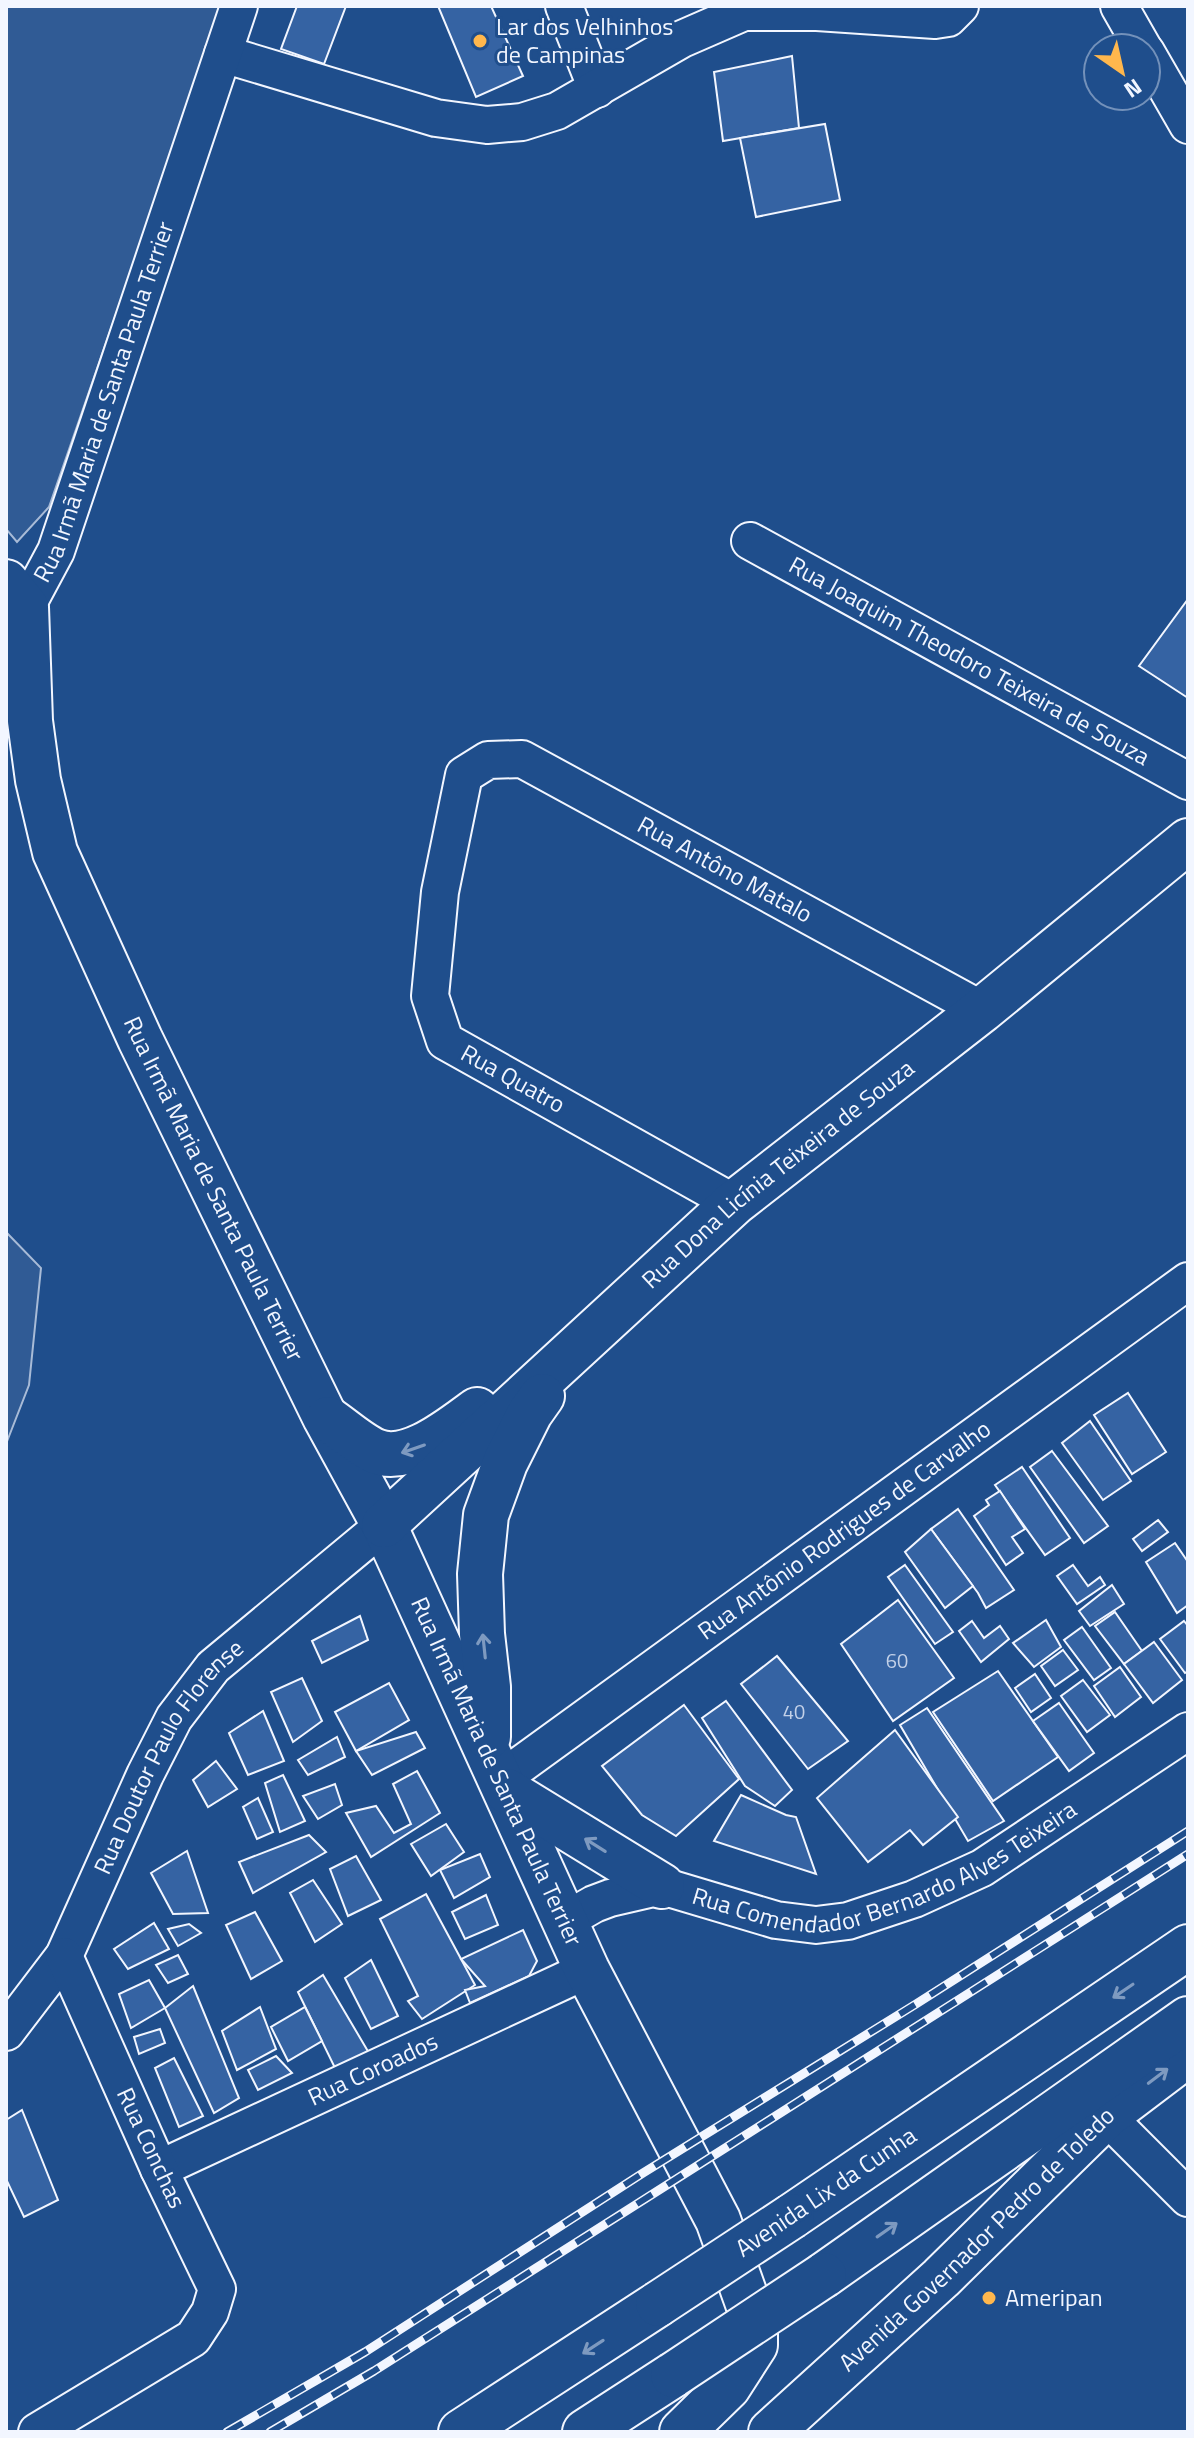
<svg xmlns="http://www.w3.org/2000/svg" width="1194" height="2438" viewBox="0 0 1194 2438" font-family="'Titillium Web',sans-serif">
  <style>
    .green { fill: #305b95; stroke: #a8bbd7; stroke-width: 2 }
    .building { fill: #3563a3; stroke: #f2f6ff; stroke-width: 2 }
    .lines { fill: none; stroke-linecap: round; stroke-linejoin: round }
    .minor-casing { stroke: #f2f6ff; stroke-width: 40 }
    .major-casing { stroke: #f2f6ff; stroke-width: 48 }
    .highway-casing { stroke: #f2f6ff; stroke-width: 48 }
    .minor { stroke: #1f4e8c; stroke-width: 36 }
    .major { stroke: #1f4e8c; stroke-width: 44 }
    .highway { stroke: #1f4e8c; stroke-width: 44 }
    .rail-casing { stroke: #f2f6ff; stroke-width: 9 }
    .rail { stroke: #1f4e8c; stroke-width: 6; stroke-dasharray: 18; stroke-linecap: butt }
    .highway-bridge-casing { stroke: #f2f6ff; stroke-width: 48; stroke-linecap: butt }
    .highway-bridge { stroke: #1f4e8c; stroke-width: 44 }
    .oneway { stroke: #7e9ac0 }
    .poi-dot { fill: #ffb74d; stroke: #1f4e8c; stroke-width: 3 }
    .labels { text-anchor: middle; stroke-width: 6; stroke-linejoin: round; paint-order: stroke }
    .number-label { font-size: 20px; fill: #c3d1e8 }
    .poi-label { font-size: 24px; fill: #f2f6ff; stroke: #1f4e8c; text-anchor: start }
    .street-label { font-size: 24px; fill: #f2f6ff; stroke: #1f4e8c }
  </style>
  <rect width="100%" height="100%" fill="#1f4e8c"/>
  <g class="green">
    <path d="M6,6H223L49,507L17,542L6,529Z"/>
    <path d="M6,1232L41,1268L29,1385L6,1444Z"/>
  </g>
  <g class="building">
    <path d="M297,6H346L324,64L281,49Z"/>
    <path d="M438,6H491L523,76L476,97Z"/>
    <path d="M792,56L799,128L723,141L714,72Z"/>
    <path d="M825,124L840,200L756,217L740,138Z"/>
    <path d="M1188,599V698L1139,666Z"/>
    <path d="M1128,1393L1166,1452L1132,1474L1094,1415Z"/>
    <path d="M1090,1421L1131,1481L1103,1500L1062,1443Z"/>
    <path d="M1052,1451L1108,1526L1084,1543L1030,1467Z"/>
    <path d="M1022,1467L1070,1538L1045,1555L995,1485Z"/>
    <path d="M1000,1491L1025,1529L1012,1537L1023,1553L1006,1565L974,1516L989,1505L986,1500Z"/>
    <path d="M958,1509L1014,1590L986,1608L978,1593L931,1529Z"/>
    <path d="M1158,1520L1168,1532L1142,1551L1133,1539Z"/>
    <path d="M931,1529L973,1586L945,1608L905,1552Z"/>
    <path d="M1175,1543L1188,1562V1605L1177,1613L1146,1562Z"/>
    <path d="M905,1565L953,1632L935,1644L888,1577Z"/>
    <path d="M1073,1565L1088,1586L1100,1577L1105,1585L1077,1604L1057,1576Z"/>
    <path d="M1112,1585L1124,1604L1090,1626L1079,1611Z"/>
    <path d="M898,1600L954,1678L893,1721L841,1644Z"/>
    <path d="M1115,1612L1142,1651L1124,1664L1095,1626Z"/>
    <path d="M360,1616L368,1640L322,1663L312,1641Z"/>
    <path d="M1046,1620L1061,1647L1034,1667L1013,1643Z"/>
    <path d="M972,1621L984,1638L1000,1626L1009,1639L981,1662L959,1631Z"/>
    <path d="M1184,1621L1188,1626V1671L1185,1673L1160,1639Z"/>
    <path d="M1082,1627L1111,1668L1094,1680L1064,1640Z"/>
    <path d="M1154,1642L1182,1680L1153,1703L1124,1664Z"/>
    <path d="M1063,1650L1078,1670L1055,1686L1041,1666Z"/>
    <path d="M777,1656L848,1741L808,1769L741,1684Z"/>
    <path d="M1120,1667L1141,1697L1115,1717L1094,1686Z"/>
    <path d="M998,1671L1058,1757L993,1801L933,1712Z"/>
    <path d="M1035,1674L1051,1698L1031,1712L1015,1688Z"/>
    <path d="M302,1678L322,1721L293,1742L271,1692Z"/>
    <path d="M1083,1680L1110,1715L1087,1732L1061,1696Z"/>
    <path d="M389,1683L409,1720L356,1751L335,1712Z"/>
    <path d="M726,1701L792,1790L775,1806L745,1786L702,1718Z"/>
    <path d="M1059,1703L1094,1753L1069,1771L1033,1721Z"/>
    <path d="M684,1705L739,1779L676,1836L642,1815L602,1766Z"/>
    <path d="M927,1708L1004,1821L968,1841L900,1725Z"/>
    <path d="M263,1711L284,1761L248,1775L229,1733Z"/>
    <path d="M895,1730L958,1817L923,1845L910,1830L868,1862L817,1798Z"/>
    <path d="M416,1732L425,1748L372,1775L356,1751Z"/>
    <path d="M337,1737L345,1757L308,1775L298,1760Z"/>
    <path d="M216,1761L237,1789L208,1807L193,1780Z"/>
    <path d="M417,1771L440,1813L371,1857L346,1813L376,1806L394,1833L411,1824L393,1784Z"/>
    <path d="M283,1775L305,1821L280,1832L265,1783Z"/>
    <path d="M335,1784L342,1805L318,1819L303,1796Z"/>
    <path d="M741,1795L786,1815L796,1817L816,1874L714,1841Z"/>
    <path d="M258,1798L273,1832L257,1839L243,1807Z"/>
    <path d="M446,1824L464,1852L431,1876L411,1844Z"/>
    <path d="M309,1835L326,1852L253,1893L239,1862Z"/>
    <path d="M187,1851L208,1913L173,1914L151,1873Z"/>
    <path d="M480,1854L490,1877L454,1898L440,1870Z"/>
    <path d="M356,1856L381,1900L348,1916L330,1869Z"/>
    <path d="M313,1880L342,1924L315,1942L290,1893Z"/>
    <path d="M426,1894L475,1985L422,2019L408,2001L418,1996L380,1919Z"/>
    <path d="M486,1895L498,1925L465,1939L452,1912Z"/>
    <path d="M255,1912L282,1961L251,1979L226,1925Z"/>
    <path d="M154,1923L169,1949L128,1969L114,1949Z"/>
    <path d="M189,1924L201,1933L178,1946L168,1929Z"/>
    <path d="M523,1930L537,1961L529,1976L470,2003L465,1990L485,1986L461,1959Z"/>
    <path d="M178,1955L188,1974L168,1983L156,1965Z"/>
    <path d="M371,1960L398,2016L371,2029L345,1978Z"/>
    <path d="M323,1975L369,2053L335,2068L298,1992Z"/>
    <path d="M149,1980L165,2008L131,2028L119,1994Z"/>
    <path d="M193,1986L239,2098L214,2113L165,2008Z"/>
    <path d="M260,2007L276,2049L237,2070L222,2031Z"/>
    <path d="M305,2007L322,2041L288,2061L271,2027Z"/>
    <path d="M160,2029L165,2043L139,2054L134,2037Z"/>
    <path d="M276,2056L292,2073L258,2090L248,2070Z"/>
    <path d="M174,2058L203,2116L179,2127L155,2068Z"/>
    <path d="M22,2110L58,2200L24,2217L6,2179V2120Z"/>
  </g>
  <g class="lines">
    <defs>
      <g id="minor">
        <path d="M564,6L597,89"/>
        <path d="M1119,6L1143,48"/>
        <path d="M1146,52L1188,125"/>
        <path d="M223,54L436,118L487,125L522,122L557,111L682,39L744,12H817L935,20L948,18L960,6"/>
        <path id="s1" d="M750,541L1188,781"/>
        <path id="s2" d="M26,607L56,551L239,6"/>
        <path id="s3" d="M734,1203L445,1041L430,996L440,892L464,775L488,760L522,759L982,1010"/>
        <path id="s4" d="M501,1779L1188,1281"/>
        <path id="s5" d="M566,1920L594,1904L610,1898L662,1886L776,1920L816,1925L848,1921L914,1899L982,1868L1188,1731"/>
        <path id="s6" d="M6,2032L64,1956L145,1775L174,1718L213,1667L384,1525"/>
        <path d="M1106,2116L1188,2198"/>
        <path id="s7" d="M159,2169L587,1970"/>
        <path d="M37,2432L193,2338L210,2312L217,2289L159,2169L64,1956"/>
      </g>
      <g id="major">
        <path id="s8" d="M6,582L26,607L30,721L38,780L55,852L140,1039L325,1417L384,1525L587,1970L718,2220L755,2323V2345L728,2387L682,2432"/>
        <path d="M328,1419C343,1429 359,1444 375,1451C408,1465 452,1428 477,1410"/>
        <path id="s9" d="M384,1525L734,1203L982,1010L1188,841"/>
        <path d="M488,1737V1687L482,1634L480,1574L486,1515L505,1463L530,1413L542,1396"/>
        <path d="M507,1791L662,1886"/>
        <path id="s10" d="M771,2432L941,2278L1106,2116L1188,2054"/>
      </g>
      <g id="highway">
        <path d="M792,2216L1188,1947"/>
        <path d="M824,2275L1188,2019"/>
        <path d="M461,2432L658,2304"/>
        <path d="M585,2432L673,2375"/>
      </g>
    </defs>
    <use href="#minor" class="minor-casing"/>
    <use href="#major" class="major-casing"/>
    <use href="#highway" class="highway-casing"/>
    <use href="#minor" class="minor"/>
    <use href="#major" class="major"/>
    <use href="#highway" class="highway"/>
    <defs>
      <g id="rail">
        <path d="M227,2432L365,2352L643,2173L916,2004L1188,1831"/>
        <path d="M270,2432L374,2371L1188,1854"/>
      </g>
    </defs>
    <use href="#rail" class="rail-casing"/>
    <use href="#rail" class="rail"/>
    <defs>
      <g id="highway-bridge">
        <path d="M658,2304L792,2216"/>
        <path d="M673,2375L824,2275"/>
      </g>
    </defs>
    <use href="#highway-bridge" class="highway-bridge-casing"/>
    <use href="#highway-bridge" class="highway-bridge"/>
  </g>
  <defs><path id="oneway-shaft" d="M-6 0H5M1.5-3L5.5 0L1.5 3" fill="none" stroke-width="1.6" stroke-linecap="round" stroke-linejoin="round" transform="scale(2)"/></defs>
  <g class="oneway">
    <use href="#oneway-shaft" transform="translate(413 1449) rotate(161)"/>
    <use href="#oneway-shaft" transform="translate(484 1646) rotate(-96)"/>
    <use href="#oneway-shaft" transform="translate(595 1845) rotate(-148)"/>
    <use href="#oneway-shaft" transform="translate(1123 1991) rotate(146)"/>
    <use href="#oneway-shaft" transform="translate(1158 2076) rotate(-37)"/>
    <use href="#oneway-shaft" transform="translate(887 2230) rotate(-35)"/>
    <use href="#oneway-shaft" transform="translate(593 2347) rotate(147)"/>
  </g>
  <g class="poi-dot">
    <circle cx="480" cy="41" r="8"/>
    <circle cx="989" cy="2298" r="8"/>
  </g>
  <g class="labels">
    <g class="number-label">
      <text x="897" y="1668">60</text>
      <text x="794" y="1719">40</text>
    </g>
    <g class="poi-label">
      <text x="496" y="35">Lar dos Velhinhos<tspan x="496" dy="28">de Campinas</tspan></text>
      <text x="1005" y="2306">Ameripan</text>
    </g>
    <g class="street-label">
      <text dy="8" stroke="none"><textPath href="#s2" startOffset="220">Rua Irmã Maria de Santa Paula Terrier</textPath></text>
      <text dy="8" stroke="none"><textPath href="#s1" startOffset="250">Rua Joaquim Theodoro Teixeira de Souza</textPath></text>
      <text dy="8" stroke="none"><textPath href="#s3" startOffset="896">Rua Antôno Matalo</textPath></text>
      <text transform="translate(513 1079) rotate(29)" y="8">Rua Quatro</text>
      <text dy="8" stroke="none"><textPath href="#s9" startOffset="528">Rua Dona Licínia Teixeira de Souza</textPath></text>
      <text dy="8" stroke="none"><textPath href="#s8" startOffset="652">Rua Irmã Maria de Santa Paula Terrier</textPath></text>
      <text dy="8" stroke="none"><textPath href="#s4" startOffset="424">Rua Antônio Rodrigues de Carvalho</textPath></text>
      <text dy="8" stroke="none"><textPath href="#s6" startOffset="322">Rua Doutor Paulo Florense</textPath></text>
      <text dy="8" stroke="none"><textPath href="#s8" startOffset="1300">Rua Irmã Maria de Santa Paula Terrier</textPath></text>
      <text dy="8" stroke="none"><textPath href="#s5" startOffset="342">Rua Comendador Bernardo Alves Teixeira</textPath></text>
      <text dy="8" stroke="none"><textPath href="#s7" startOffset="236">Rua Coroados</textPath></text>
      <text transform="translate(151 2148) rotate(65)" y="8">Rua Conchas</text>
      <text transform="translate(826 2192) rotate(-34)" y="8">Avenida Lix da Cunha</text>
      <text dy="8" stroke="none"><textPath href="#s10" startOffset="282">Avenida Governador Pedro de Toledo</textPath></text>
    </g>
  </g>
  <rect width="1194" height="2438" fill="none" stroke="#f2f6ff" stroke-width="16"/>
  <g transform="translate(1122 72) rotate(146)"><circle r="38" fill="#1f4e8c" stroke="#7391ba" stroke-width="2"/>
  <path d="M0-6L14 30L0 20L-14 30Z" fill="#ffb74d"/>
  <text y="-12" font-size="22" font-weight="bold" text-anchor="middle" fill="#f2f6ff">N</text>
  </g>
</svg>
